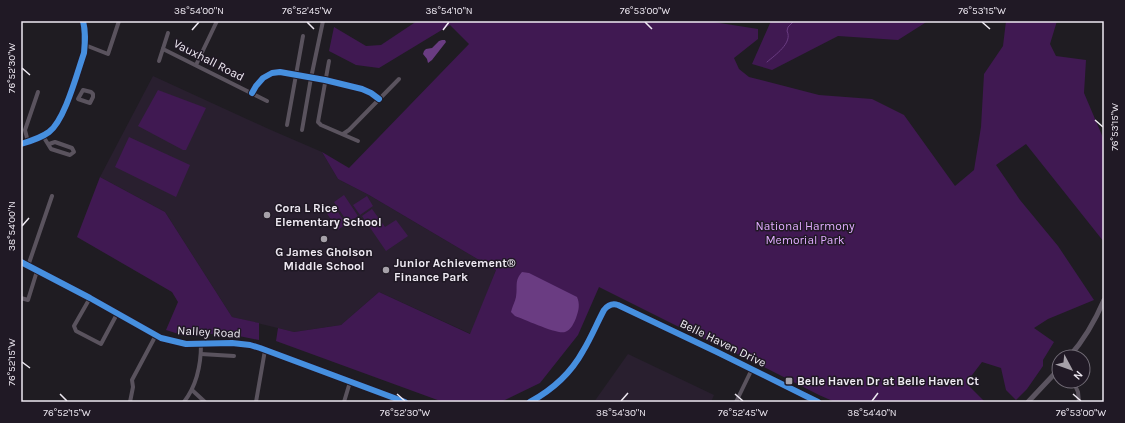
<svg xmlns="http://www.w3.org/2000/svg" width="1125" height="423" viewBox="0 0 1125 423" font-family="Karla,sans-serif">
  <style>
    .built { fill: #291f2f }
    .green { fill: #401952 }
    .water { fill: #6a3c82 }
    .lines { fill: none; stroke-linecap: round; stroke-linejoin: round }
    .stream { stroke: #6a3c82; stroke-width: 1 }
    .minor { stroke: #5a535e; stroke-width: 4 }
    .major { stroke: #5b5460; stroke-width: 5 }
    .cycleway-casing { stroke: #201925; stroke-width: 8 }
    .cycleway { stroke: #468fdf; stroke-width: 6 }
    .ticks { fill: none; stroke: #eee9f2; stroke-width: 1.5 }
    .poi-dot { fill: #a6a1a9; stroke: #201925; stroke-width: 1.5 }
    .labels { text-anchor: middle; stroke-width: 3; stroke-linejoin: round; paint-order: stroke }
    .street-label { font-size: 12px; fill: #eee9f2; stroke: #201925 }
    .poi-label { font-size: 12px; font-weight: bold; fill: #eee9f2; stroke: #201925; text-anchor: start }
    .park-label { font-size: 12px; fill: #e0abfe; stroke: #201925 }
    .neatline { fill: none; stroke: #eee9f2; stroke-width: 1.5 }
    .ticks-label { font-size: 10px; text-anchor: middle; fill: #eee9f2 }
  </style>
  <rect width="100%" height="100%" fill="#1f1c22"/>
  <g class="built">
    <path d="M153,76L271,130L322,152L338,179L369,195L496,270L471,334L379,292L341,325L294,332L232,317L165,212L100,177Z"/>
    <path d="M628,354L714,395L711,402H594Z"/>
  </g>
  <g class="green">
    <path d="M417,21H707L758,29V39L734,58L739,69L749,77L819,95L872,99L904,115L955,186L974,170L981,127L984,74L1003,46L1006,21H1057L1050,44L1056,56L1086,60L1084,93L1104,140V242L1026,144L996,165L1020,200L1058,246L1094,300L1048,319L1034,328L1054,342L1043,360V366L1027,389L1016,400L1006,390L1001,368L982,362L966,383L985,402H835L819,395L750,360L689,332L599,287L578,335L540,383L501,402H443L276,341L278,328L294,332L341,325L379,292L470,334L496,270L369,195L338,179L322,152L349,168L469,44L450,25L379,68L356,65L329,51L334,27L366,46L381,45Z"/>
    <path d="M771,21H928L898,40L838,36L772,70L752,64Z"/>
    <path d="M158,90L206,108L186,150H183L138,126Z"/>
    <path d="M129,137L190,165L176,197L115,167Z"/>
    <path d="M100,177L165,212L232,317L259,323V340L224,333L185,336L166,330L178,302L172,292L77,237Z"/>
    <path d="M344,195L358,216L348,223L334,202Z"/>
    <path d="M367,196L373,206L360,215L353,205Z"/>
    <path d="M334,206L346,224L338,230L326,212Z"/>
    <path d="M372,209L385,227L396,220L408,236L386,251L362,216Z"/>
  </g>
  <g class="water">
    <path d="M442,40H445L446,42L432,60L428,63L427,59L423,54L424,51L426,49L432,48L439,41Z"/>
    <path d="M522,272L529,273L577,297C580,304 579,310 576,318C574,323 571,330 565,332C558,335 524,319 515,316L511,312C512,307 515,302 516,297C518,286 514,281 522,272Z"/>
  </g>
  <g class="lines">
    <path class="stream" d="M767,62C775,55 793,43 787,31L788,27L794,21"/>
    <g class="minor">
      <path d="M85,45L108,54L119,21"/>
      <path d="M163,49L267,101"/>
      <path d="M159,61L168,33"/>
      <path d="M329,61L318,122L321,125L358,141"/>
      <path d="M196,65L217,21"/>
      <path d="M83,90L91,92L93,94V97L90,103L78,99Z"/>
      <path d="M252,93L256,86L263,78L272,73L280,72L325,80L362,89L371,93L379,99"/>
      <path d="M287,125L303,36"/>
      <path d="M302,130L311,78L323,21"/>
      <path d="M343,134L349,130L399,79"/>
      <path d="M43,136L51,149L70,155L74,152L72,148L55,142L49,144"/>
      <path d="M28,142L25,130L38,92"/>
      <path d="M21,144C31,141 41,138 49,132C65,120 77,73 84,53C85,42 86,32 83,21"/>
      <path d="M21,262L90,298L161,338L186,344L232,343L250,345L260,348L405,402"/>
      <path d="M28,266L52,196"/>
      <path d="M21,298L28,300L37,271"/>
      <path d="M90,298L74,326L76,331L101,344L117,314"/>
      <path d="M201,354L234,356"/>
      <path d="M1073,381L1078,392L1079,402"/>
      <path d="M192,390L205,402"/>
      <path d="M130,402L133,387L132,380L156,335"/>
      <path d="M184,402C197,385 201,365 201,344"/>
      <path d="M256,402L265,350"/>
      <path d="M344,402L350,382"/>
      <path d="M530,402C552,390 571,373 583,351C591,338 597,323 604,310C608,305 612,303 618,305L717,352L818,402"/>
      <path d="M736,402L752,369"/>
    </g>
    <g class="major">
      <path d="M1069,357C1084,340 1095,321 1104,300"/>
      <path d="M1028,402L1059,369"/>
    </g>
    <defs>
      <g id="cycleway">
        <path d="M252,93L256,86L263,78L272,73L280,72L325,80L362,89L371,93L379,99"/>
        <path d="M21,144C31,141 41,138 49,132C65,120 77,73 84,53C85,42 86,32 83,21"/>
        <path d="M21,262L90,298L161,338L186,344L232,343L250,345L260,348L405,402"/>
        <path d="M530,402C552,390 571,373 583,351C591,338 597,323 604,310C608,305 612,303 618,305L717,352L818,402"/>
      </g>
    </defs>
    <use href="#cycleway" class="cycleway-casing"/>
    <use href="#cycleway" class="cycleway"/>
  </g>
  <path class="ticks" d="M307,22L314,29M645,22L652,29M982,22L990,29M192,30L199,22M443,30L449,22M22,68L30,75M1095,120L1103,127M22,226L29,218M22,362L30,368M60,394L67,401M397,394L405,401M735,394L743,401M1073,394L1081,401M621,401L628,393M872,401L878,393"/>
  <g class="poi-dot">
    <circle cx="267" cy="215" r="4"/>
    <circle cx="324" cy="239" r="4"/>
    <circle cx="386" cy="270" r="4"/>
    <rect x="785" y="377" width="8" height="8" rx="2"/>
  </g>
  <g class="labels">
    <g class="street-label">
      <text transform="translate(209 60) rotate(27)" y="4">Vauxhall Road</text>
      <text transform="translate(209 332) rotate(3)" y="4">Nalley Road</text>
      <text transform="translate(723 343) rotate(26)" y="4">Belle Haven Drive</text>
    </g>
    <g class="poi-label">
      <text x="275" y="212">Cora L Rice<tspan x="275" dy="14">Elementary School</tspan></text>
      <text x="324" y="256" text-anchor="middle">G James Gholson<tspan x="324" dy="14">Middle School</tspan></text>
      <text x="394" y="267">Junior Achievement®<tspan x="394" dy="14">Finance Park</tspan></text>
      <text x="797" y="385">Belle Haven Dr at Belle Haven Ct</text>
    </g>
    <g class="park-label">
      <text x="805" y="230">National Harmony<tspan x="805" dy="14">Memorial Park</tspan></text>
    </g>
  </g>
  <rect width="1125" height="423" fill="none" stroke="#201925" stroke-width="44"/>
  <g transform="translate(1071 369) rotate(131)"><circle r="19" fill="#201925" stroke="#726c77"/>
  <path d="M0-3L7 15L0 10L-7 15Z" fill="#a6a1a9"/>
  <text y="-6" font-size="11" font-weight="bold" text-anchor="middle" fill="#eee9f2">N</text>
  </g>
  <rect x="22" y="22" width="1081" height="379" class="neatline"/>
  <g class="ticks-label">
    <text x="199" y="14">38°54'00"N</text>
    <text x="307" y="14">76°52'45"W</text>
    <text x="449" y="14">38°54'10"N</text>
    <text x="645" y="14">76°53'00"W</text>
    <text x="982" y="14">76°53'15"W</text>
    <text transform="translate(11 68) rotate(-90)" y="4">76°52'30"W</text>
    <text transform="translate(1114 127) rotate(-90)" y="4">76°53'15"W</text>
    <text transform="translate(11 226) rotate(-90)" y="4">38°54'00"N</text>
    <text transform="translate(11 362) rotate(-90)" y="4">76°52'15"W</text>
    <text x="67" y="416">76°52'15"W</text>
    <text x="405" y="416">76°52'30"W</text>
    <text x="621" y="416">38°54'30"N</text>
    <text x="743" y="416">76°52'45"W</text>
    <text x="872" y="416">38°54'40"N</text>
    <text x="1081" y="416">76°53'00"W</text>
  </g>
</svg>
